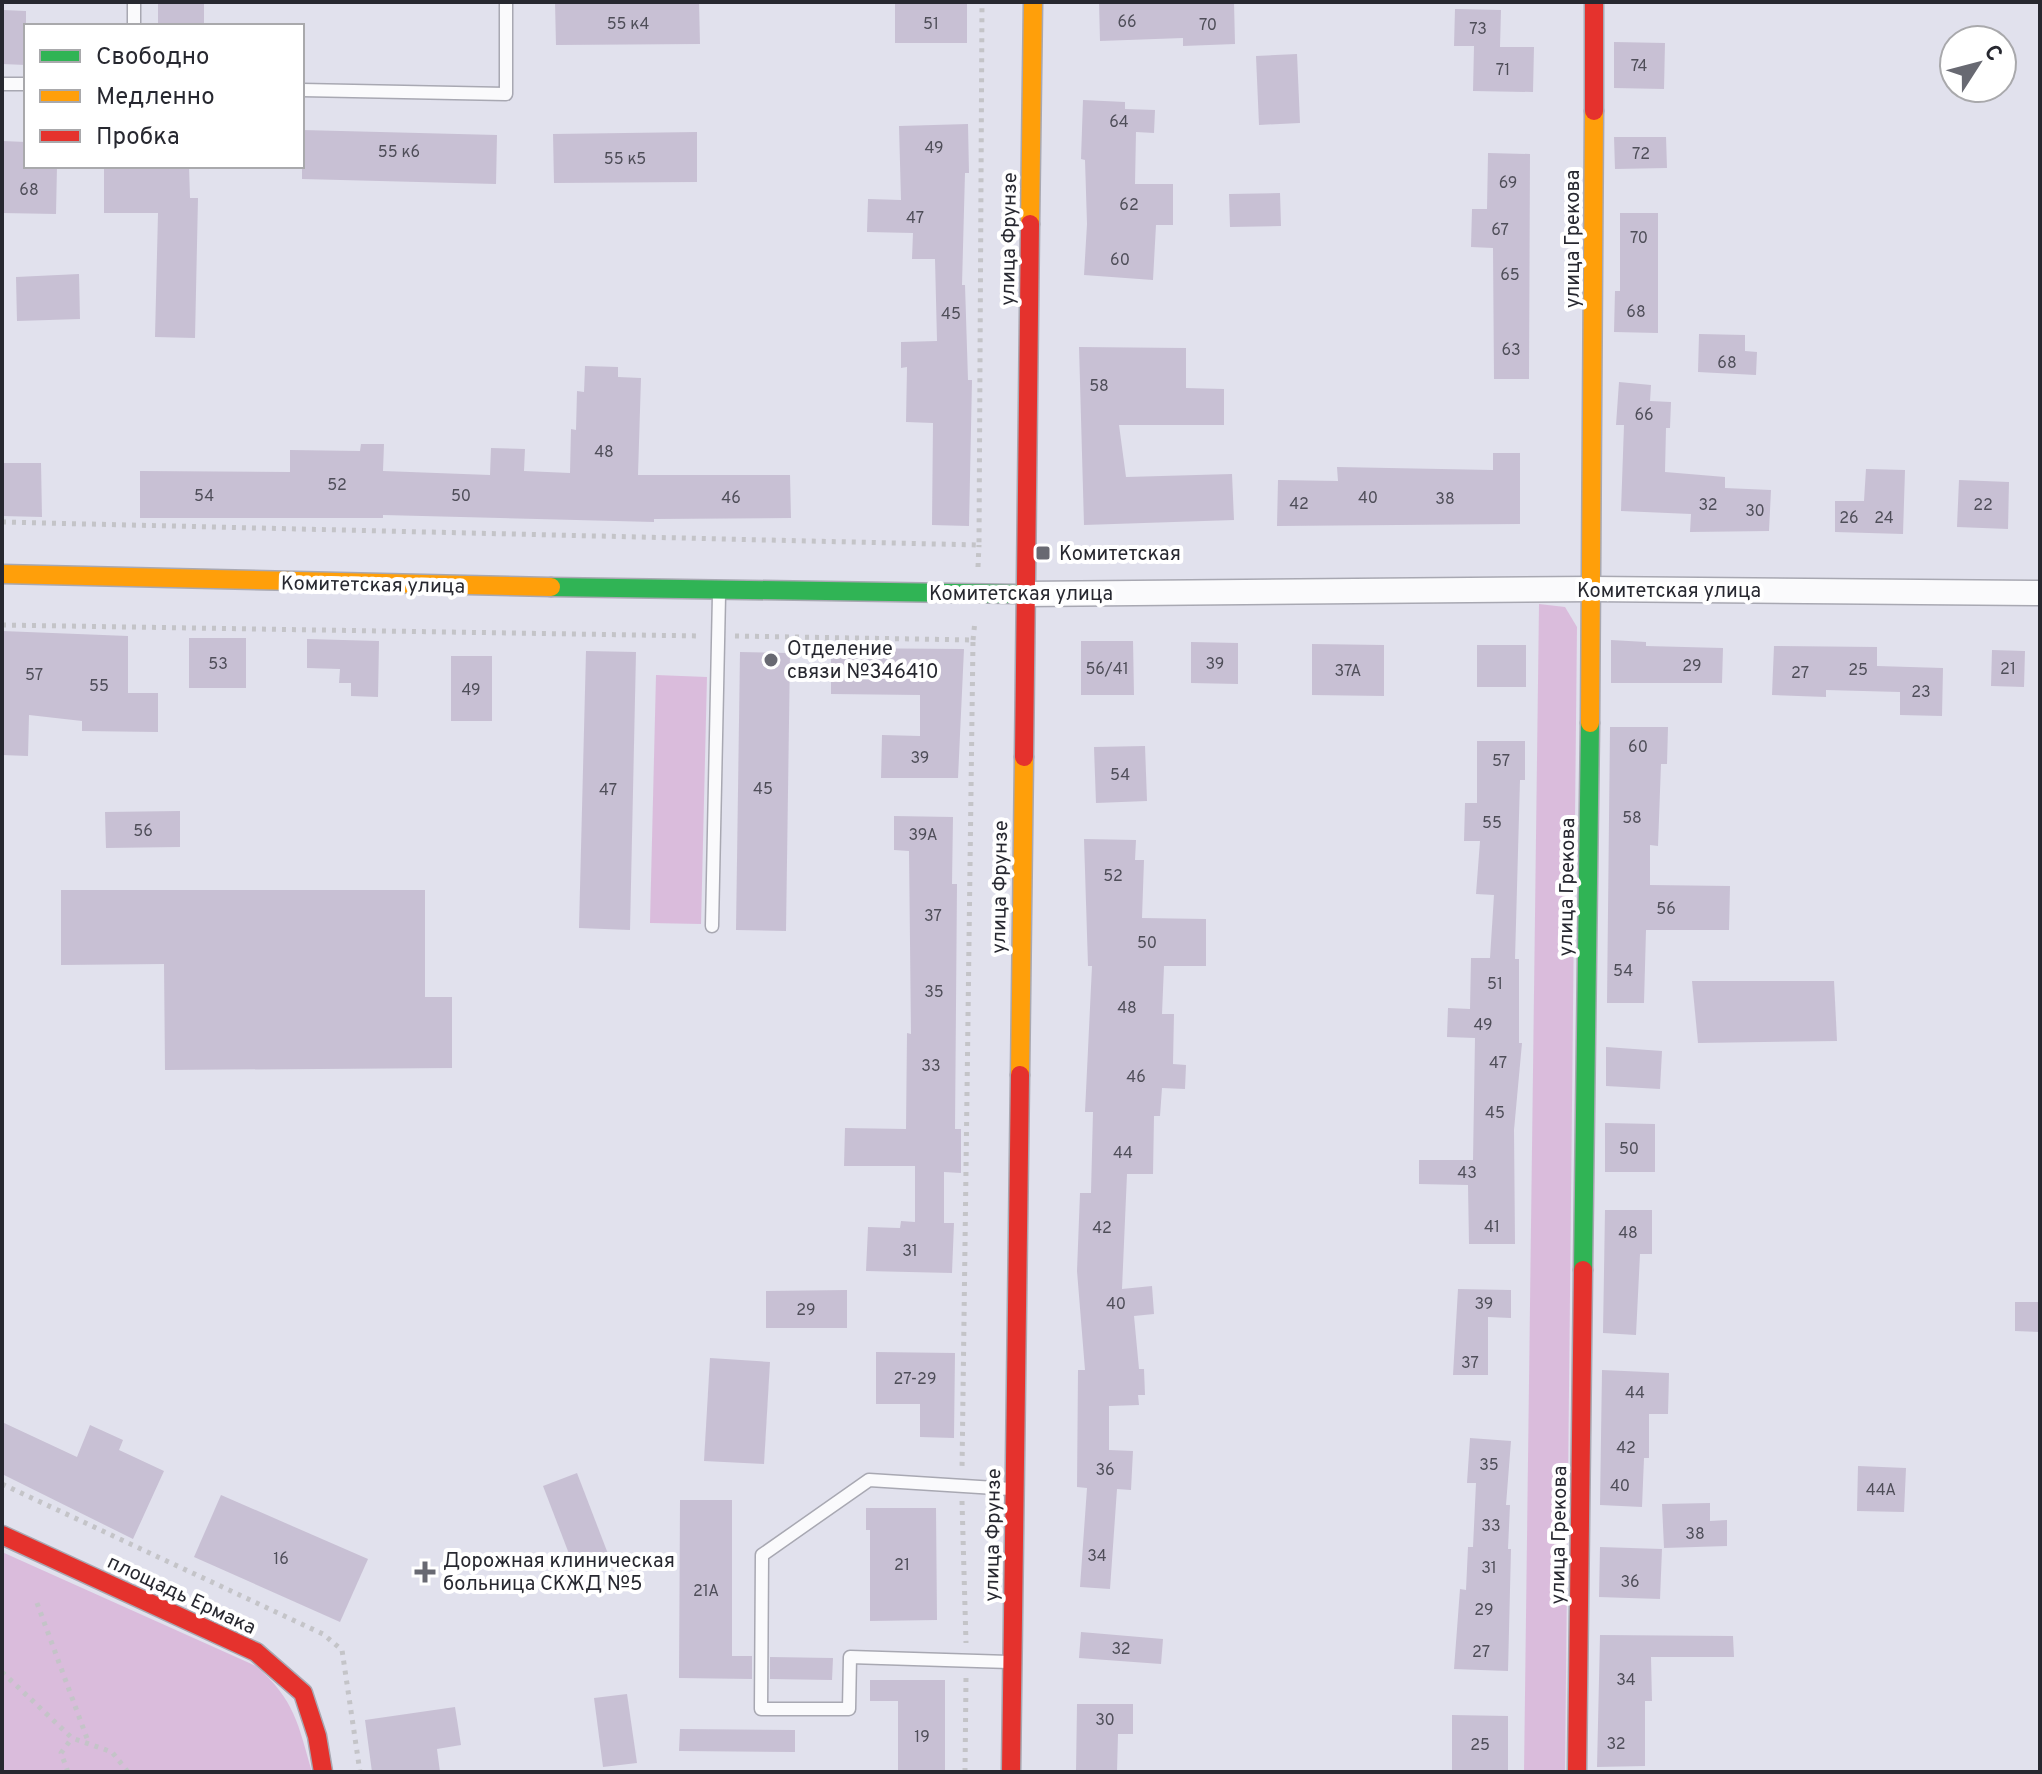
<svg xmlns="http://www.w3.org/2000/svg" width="2042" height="1774" viewBox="0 0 2042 1774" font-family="Overpass,sans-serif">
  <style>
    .green { fill: #dabcdc }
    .building { fill: #c8c0d4 }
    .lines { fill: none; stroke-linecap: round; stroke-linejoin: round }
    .lane-casing { stroke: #a8a8b2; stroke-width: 15 }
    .street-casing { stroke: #a8a8b2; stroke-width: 27 }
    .fast-casing { stroke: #a8a8b2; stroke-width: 21 }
    .slow-casing { stroke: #a8a8b2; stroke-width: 21 }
    .jam-casing { stroke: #a8a8b2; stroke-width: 21 }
    .path { stroke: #c4c4c8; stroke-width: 5; stroke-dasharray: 4 6; stroke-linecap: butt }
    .lane { stroke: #fafafc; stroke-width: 12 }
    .street { stroke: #fafafc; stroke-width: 24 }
    .fast { stroke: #30b455; stroke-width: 18 }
    .slow { stroke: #ff9f0a; stroke-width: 18 }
    .jam { stroke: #e5322d; stroke-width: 18 }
    .poi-dot { fill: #686972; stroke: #fff; stroke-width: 3 }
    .labels { text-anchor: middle; stroke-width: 8; stroke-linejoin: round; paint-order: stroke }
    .number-label { font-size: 16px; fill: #4f4e59 }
    .street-label { font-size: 20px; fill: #272830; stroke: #fff }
    .poi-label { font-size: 20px; fill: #272830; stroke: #fff; text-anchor: start }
  </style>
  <rect width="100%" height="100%" fill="#e1e1ed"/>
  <g class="green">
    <path d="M1539,604L1565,607L1577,627L1565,1772H1524Z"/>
    <path d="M656,675L707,677L701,924L650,923Z"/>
    <path d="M2,1552L256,1666C295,1700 298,1724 312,1772H2Z"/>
  </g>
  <g class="building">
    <rect x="158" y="2" width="46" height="24"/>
    <path d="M555,2H699L700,44L556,45Z"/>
    <rect x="895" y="2" width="72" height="41"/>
    <path d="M1099,2H1234L1235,44L1183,46V38L1100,41Z"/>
    <path d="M1455,9L1501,10L1500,47H1534L1533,92L1473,91L1474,46H1454Z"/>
    <path d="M3,10L26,11V65L2,64Z"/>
    <path d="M1614,42L1665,43L1664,89L1614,88Z"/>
    <path d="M1297,54L1300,123L1259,125L1256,56Z"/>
    <path d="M1083,100L1125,102V109L1155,110L1154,133L1136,132L1135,184H1173V225H1156L1153,280L1084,275L1087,224L1085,160L1081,159Z"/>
    <path d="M968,124L969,173H965L962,285H965L968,380H972L969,526L932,525L933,423L906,422L907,367L901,368V342L937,341L935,259H912L913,233L867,232L868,199L901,200L899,126Z"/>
    <path d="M302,130L497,135L496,184L302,179Z"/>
    <path d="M697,132V182L554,183L553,134Z"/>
    <path d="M1614,137H1666L1667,168L1615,169Z"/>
    <path d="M2,141L26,142V166H57L56,214L2,213Z"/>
    <path d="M1488,153L1530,154L1529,379H1494L1493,248L1471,247L1472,209H1487Z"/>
    <path d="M104,166H189L190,198H198L195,338L155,337L158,213H104Z"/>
    <path d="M1280,193L1281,226L1230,227L1229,194Z"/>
    <path d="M1620,213H1658V333L1614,332L1615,291H1620Z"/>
    <path d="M79,274L80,319L17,321L16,277Z"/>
    <path d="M1699,334L1745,335V351L1757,352L1756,375L1698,372Z"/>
    <path d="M1079,347L1186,348V388L1224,389V425H1119L1126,477L1232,474L1234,520L1084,525Z"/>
    <path d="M585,366L618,367V377L641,378L638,475H790L791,518L654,519V522L383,515V518H140V471L290,472V450L360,451L361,444H384L383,471L490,475L491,448L525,449L524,471L570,473L571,429L576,430L577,391L584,392Z"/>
    <path d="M1619,382L1651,385L1650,401L1671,402L1670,428H1666L1665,472L1725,477V488L1771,490L1769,531L1690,532L1691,514L1621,511L1624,425H1616Z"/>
    <path d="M1493,453H1520V524L1277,526L1278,480L1338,481L1337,467L1493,470Z"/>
    <path d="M2,463H41L42,517L2,516Z"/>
    <path d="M1866,469L1905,470L1903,534L1835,532V501H1864Z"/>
    <path d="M1959,480L2009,482L2008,529L1957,527Z"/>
    <path d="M2,631L128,636V693H158V732L82,731V721L29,715L28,756L2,755Z"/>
    <rect x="189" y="638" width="57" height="50"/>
    <path d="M307,639L379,641L378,697L351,696V683H339L340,669L307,668Z"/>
    <path d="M1611,640L1646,642V646L1723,648L1722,683H1611Z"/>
    <path d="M1081,641H1133L1134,695H1081Z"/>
    <path d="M1191,642L1238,643V684L1191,683Z"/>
    <path d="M1312,644L1384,645V696L1312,695Z"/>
    <rect x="1477" y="645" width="49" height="42"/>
    <path d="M1774,646L1877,647V666L1943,668L1942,716L1900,715V692L1826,690V697L1772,695Z"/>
    <path d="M831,648L964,649L958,778H881L882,735L920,736V695L831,694Z"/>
    <path d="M1992,650L2025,651L2024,687L1991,686Z"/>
    <path d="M586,651L636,652L630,930L579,928Z"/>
    <path d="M740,652L790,653L786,931L736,930Z"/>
    <rect x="451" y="656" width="41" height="65"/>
    <path d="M1610,727H1668L1667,764H1661L1658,846L1650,845V885L1730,886L1729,930H1646L1644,1003H1607Z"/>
    <path d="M1477,741H1525V780H1520L1515,959H1519V1043H1522L1514,1130L1515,1244H1469L1468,1185L1419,1184V1160H1473L1475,1038L1447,1037L1448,1008L1470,1009L1471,958H1490L1494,895L1476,894L1480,841H1464L1465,803H1477Z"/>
    <path d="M1145,746L1147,801L1096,803L1094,747Z"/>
    <path d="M180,811V847L106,848L105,812Z"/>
    <path d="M894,816L953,817L952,884H957L955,1129H961V1173L944,1172V1223H954L952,1273L866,1271L868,1227L900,1228L901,1221L915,1222V1166H844L845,1128L906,1129L907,1033L911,1034L909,851L894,850Z"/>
    <path d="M1084,839L1136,840L1135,860H1144L1142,918L1206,919V966H1164L1162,1014H1174L1173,1064L1186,1065L1185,1089L1162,1088L1160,1116H1154L1153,1174H1127L1122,1289L1152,1286L1154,1314L1134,1316L1139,1369H1144L1145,1395H1138L1139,1405L1109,1406V1450L1133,1451L1131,1490L1117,1489L1110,1589L1080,1587L1087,1488L1077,1487L1078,1370H1085L1077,1271L1080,1193H1091L1093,1112H1085L1092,966H1088Z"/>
    <path d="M61,890H425V997H452V1068L165,1070L164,964L61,965Z"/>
    <path d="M1692,981H1834L1837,1041L1698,1043Z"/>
    <path d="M1606,1047L1662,1051L1660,1089L1606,1086Z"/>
    <path d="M1605,1123L1655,1124V1172H1605Z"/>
    <path d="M1605,1210H1652V1254H1640L1636,1335L1603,1333Z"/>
    <path d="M1458,1289L1511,1290V1318L1488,1317V1375H1453Z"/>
    <path d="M847,1290V1328H766V1291Z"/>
    <path d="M2015,1302H2040V1332L2015,1331Z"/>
    <path d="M876,1352L955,1353L954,1438L920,1437V1404H876Z"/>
    <path d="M710,1358L770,1362L764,1464L704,1461Z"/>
    <path d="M1602,1370L1669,1373L1668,1414H1649V1458H1644L1642,1507L1600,1505Z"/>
    <path d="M2,1422L77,1457L90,1425L123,1440L119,1450L164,1471L133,1539L2,1474Z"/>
    <path d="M1470,1438L1511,1441L1506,1505H1510L1508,1549H1511L1508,1671L1454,1669L1460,1589L1466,1590L1468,1547H1473L1476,1483H1467Z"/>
    <path d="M1858,1466L1906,1468L1904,1512L1857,1511Z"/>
    <path d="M577,1473L610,1559L576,1572L543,1486Z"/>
    <path d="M221,1495L368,1559L340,1622L194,1557Z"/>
    <path d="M680,1500H732V1656H752V1679L679,1678Z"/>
    <path d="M1710,1503V1521L1727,1520V1546L1664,1548L1662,1504Z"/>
    <path d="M866,1508H936L937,1620L870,1621V1530H866Z"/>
    <path d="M1600,1547L1662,1549L1660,1599L1599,1597Z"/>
    <path d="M1081,1632L1163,1639L1161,1664L1079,1658Z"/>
    <path d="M1600,1635L1733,1636L1734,1657H1651L1652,1701H1645V1766L1597,1767Z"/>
    <path d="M770,1657L833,1658L832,1680L770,1679Z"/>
    <path d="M870,1680H945V1772H898V1701H870Z"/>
    <path d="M627,1694L637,1763L603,1767L594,1698Z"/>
    <path d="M1077,1704H1133V1734H1118L1117,1772H1076Z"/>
    <path d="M455,1707L461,1745L437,1749L440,1772H372L365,1720Z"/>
    <path d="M1452,1715L1508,1716V1772H1452Z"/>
    <path d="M680,1729L795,1730V1752L679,1751Z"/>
  </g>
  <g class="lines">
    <defs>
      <g id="lane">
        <path d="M134,26V2"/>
        <path d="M2,84H26"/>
        <path d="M302,90L506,94V2"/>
        <path d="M712,926L719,595"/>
        <path d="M1009,1662L850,1657L849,1709H761L762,1555L869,1480L1011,1489"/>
      </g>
      <path id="street" d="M1025,594L1592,589L2040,593"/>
      <g id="fast">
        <path d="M551,587L1025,594"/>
        <path d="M1583,1270L1590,723"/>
      </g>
      <g id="slow">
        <path d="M1030,224L1033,2"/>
        <path d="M2,574L551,587"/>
        <path d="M1590,723L1594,111"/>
        <path d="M1020,1075L1024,757"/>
      </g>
      <g id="jam">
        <path d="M1594,111V2"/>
        <path d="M1024,757L1030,224"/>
        <path d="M2,1535L256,1652L303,1693L317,1736L323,1772"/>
        <path d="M1011,1772L1020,1075"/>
        <path d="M1577,1772L1583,1270"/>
      </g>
    </defs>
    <use href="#lane" class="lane-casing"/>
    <use href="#street" class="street-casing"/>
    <use href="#fast" class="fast-casing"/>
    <use href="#slow" class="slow-casing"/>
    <use href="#jam" class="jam-casing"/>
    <g class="path">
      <path d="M2,522L979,545L982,2"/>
      <path d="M978,567L979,545"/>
      <path d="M2,625L701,636"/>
      <path d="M735,636L973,640L962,1471"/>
      <path d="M973,640L975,621"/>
      <path d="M2,1484L323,1634L342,1650L360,1772"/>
      <path d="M962,1501L966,1643"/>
      <path d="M37,1603L88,1741"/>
      <path d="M2,1672L72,1738L112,1752L128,1772"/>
      <path d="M68,1772L61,1753L72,1738"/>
      <path d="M965,1772L966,1677"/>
    </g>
    <use href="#lane" class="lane"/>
    <use href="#street" class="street"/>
    <use href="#fast" class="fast"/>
    <use href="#slow" class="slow"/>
    <use href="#jam" class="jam"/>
  </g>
  <g class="poi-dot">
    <rect x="1035" y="545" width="16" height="16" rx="4"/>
    <circle cx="771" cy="660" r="8"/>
    <path d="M421 1560h8v8h8v8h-8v8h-8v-8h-8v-8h8z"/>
  </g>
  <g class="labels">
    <g class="number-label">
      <text x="1127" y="27">66</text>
      <text x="628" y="29">55 к4</text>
      <text x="931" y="29">51</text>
      <text x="1208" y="30">70</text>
      <text x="1478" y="34">73</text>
      <text x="1639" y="71">74</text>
      <text x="1503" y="75">71</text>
      <text x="1119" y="127">64</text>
      <text x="934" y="153">49</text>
      <text x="399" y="157">55 к6</text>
      <text x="1641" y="159">72</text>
      <text x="625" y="164">55 к5</text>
      <text x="1508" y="188">69</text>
      <text x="29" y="195">68</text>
      <text x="1129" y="210">62</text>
      <text x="915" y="223">47</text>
      <text x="1500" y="235">67</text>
      <text x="1639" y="243">70</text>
      <text x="1120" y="265">60</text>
      <text x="1510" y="280">65</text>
      <text x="1636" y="317">68</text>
      <text x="951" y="319">45</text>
      <text x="1511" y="355">63</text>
      <text x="1727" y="368">68</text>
      <text x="1099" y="391">58</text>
      <text x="1644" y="420">66</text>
      <text x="604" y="457">48</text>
      <text x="337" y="490">52</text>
      <text x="204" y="501">54</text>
      <text x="461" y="501">50</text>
      <text x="731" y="503">46</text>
      <text x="1368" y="503">40</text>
      <text x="1445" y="504">38</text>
      <text x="1299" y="509">42</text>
      <text x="1708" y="510">32</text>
      <text x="1983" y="510">22</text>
      <text x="1755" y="516">30</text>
      <text x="1849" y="523">26</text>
      <text x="1884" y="523">24</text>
      <text x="218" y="669">53</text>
      <text x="1215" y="669">39</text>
      <text x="1692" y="671">29</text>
      <text x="1107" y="674">56/41</text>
      <text x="2008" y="674">21</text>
      <text x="1858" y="675">25</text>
      <text x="1348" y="676">37А</text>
      <text x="1800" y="678">27</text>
      <text x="34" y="680">57</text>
      <text x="99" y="691">55</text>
      <text x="471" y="695">49</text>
      <text x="1921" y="697">23</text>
      <text x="1638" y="752">60</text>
      <text x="920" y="763">39</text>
      <text x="1501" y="766">57</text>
      <text x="1120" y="780">54</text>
      <text x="763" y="794">45</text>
      <text x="608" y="795">47</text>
      <text x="1632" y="823">58</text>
      <text x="1492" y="828">55</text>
      <text x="143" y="836">56</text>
      <text x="923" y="840">39А</text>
      <text x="1113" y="881">52</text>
      <text x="1666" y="914">56</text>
      <text x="933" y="921">37</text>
      <text x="1147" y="948">50</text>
      <text x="1623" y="976">54</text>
      <text x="1495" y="989">51</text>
      <text x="934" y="997">35</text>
      <text x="1127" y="1013">48</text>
      <text x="1483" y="1030">49</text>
      <text x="1498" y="1068">47</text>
      <text x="931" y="1071">33</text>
      <text x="1136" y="1082">46</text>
      <text x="1495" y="1118">45</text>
      <text x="1629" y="1154">50</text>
      <text x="1123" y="1158">44</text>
      <text x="1467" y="1178">43</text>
      <text x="1492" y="1232">41</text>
      <text x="1102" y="1233">42</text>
      <text x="1628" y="1238">48</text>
      <text x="910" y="1256">31</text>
      <text x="1116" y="1309">40</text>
      <text x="1484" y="1309">39</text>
      <text x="806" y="1315">29</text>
      <text x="1470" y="1368">37</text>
      <text x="915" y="1384">27-29</text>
      <text x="1635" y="1398">44</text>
      <text x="1626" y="1453">42</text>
      <text x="1489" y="1470">35</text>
      <text x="1105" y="1475">36</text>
      <text x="1620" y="1491">40</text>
      <text x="1881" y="1495">44А</text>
      <text x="1491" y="1531">33</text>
      <text x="1695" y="1539">38</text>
      <text x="1097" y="1561">34</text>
      <text x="281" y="1564">16</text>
      <text x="902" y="1570">21</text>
      <text x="1489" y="1573">31</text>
      <text x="1630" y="1587">36</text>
      <text x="706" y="1596">21А</text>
      <text x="1484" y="1615">29</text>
      <text x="1121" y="1654">32</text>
      <text x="1481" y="1657">27</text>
      <text x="1626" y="1685">34</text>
      <text x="1105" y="1725">30</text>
      <text x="922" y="1742">19</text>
      <text x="1616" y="1749">32</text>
      <text x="1480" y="1750">25</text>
    </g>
    <g class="street-label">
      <text transform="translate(1008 239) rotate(-89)" y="7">улица Фрунзе</text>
      <text transform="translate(1572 239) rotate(-90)" y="7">улица Грекова</text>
      <text transform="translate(373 584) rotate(1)" y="7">Комитетская улица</text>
      <text x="1669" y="597">Комитетская улица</text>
      <text x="1021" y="600">Комитетская улица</text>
      <text transform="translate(999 887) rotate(-89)" y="7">улица Фрунзе</text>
      <text transform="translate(1566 887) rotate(-89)" y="7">улица Грекова</text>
      <text transform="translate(992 1535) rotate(-89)" y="7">улица Фрунзе</text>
      <text transform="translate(1558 1535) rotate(-89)" y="7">улица Грекова</text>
      <text transform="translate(182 1594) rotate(25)" y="7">площадь Ермака</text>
    </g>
    <g class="poi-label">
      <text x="1059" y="560">Комитетская</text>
      <text x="787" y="655">Отделение<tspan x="787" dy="23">связи №346410</tspan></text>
      <text x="443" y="1567">Дорожная клиническая<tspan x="443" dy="23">больница СКЖД №5</tspan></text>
    </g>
  </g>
  <rect width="2042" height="1774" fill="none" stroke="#272830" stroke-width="8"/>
  <rect x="24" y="24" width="280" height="144" fill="#ffffff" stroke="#a9a9ac" stroke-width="2"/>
  <rect x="40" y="50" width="40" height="12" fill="#30b455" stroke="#a9a9ac" stroke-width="2"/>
  <text x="96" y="64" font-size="24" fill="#272830">Свободно</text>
  <rect x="40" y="90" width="40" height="12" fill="#ff9f0a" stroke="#a9a9ac" stroke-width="2"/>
  <text x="96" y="104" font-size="24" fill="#272830">Медленно</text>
  <rect x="40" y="130" width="40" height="12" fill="#e5322d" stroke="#a9a9ac" stroke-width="2"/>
  <text x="96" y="144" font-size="24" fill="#272830">Пробка</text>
  <g transform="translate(1978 64) rotate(54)"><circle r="38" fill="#ffffff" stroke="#a9a9ac" stroke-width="2"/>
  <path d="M0-6L14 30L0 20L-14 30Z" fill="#686972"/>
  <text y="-12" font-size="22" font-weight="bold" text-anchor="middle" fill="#272830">С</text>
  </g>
</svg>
